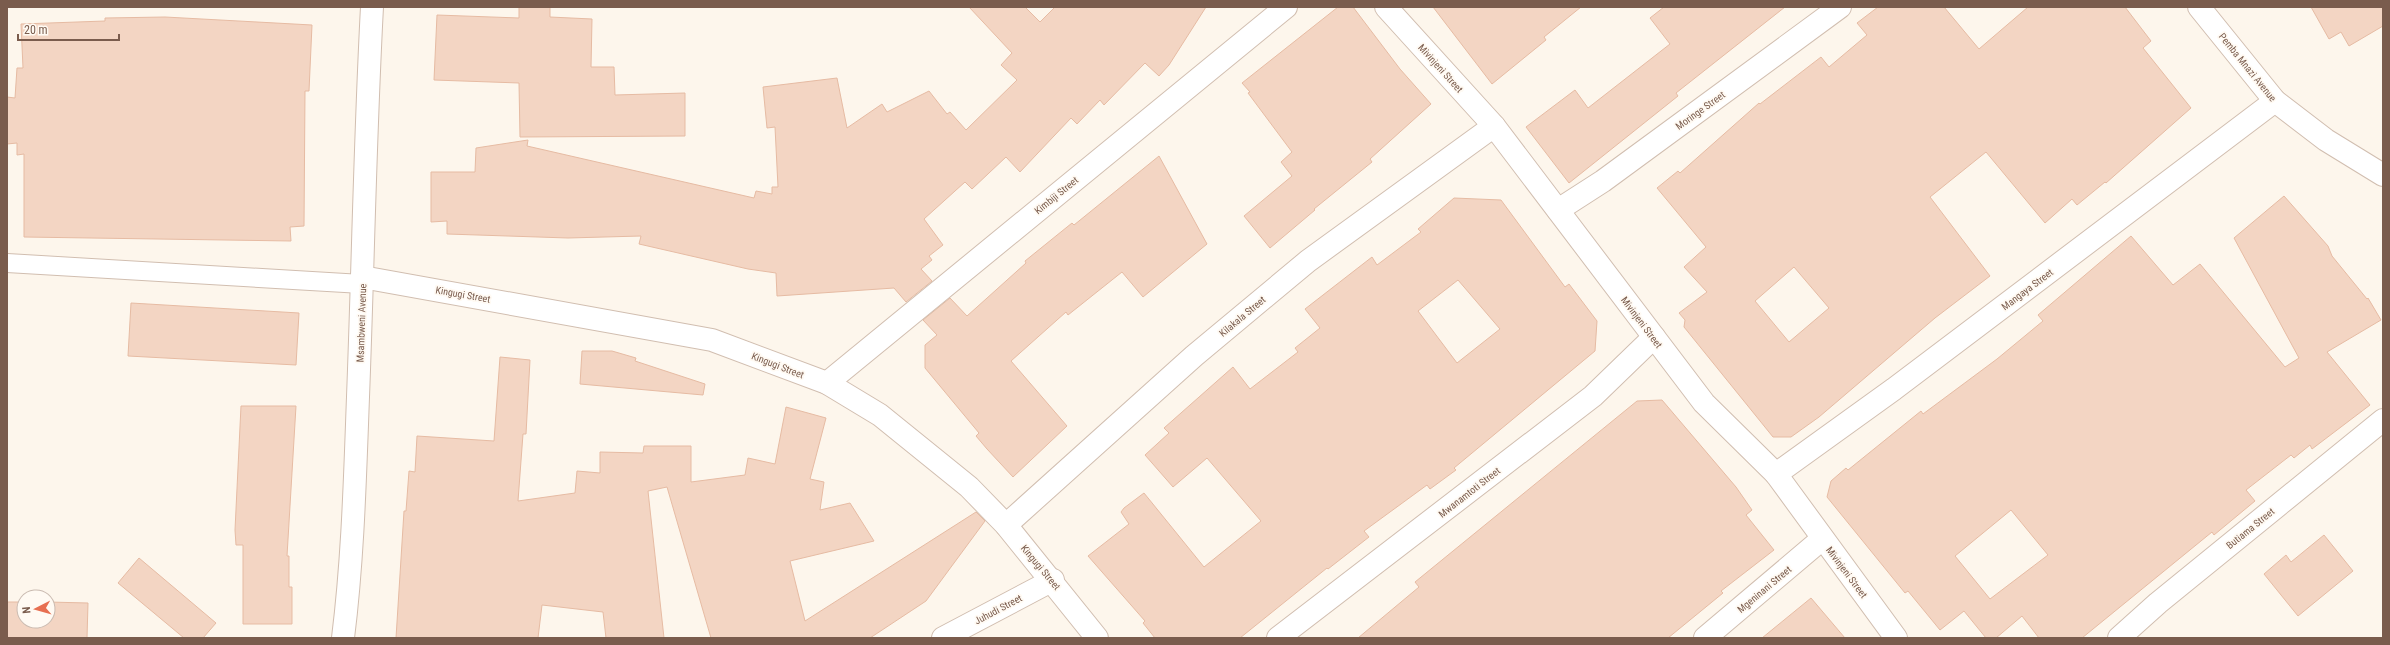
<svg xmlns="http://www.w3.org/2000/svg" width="2390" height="645" viewBox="0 0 2390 645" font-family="'Roboto Condensed',sans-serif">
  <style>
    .building { fill: #f3d5c3; stroke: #e6bba3; fill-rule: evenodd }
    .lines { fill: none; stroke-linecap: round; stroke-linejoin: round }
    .service-casing { stroke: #d1beb0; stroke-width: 20 }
    .minor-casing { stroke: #d1beb0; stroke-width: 24 }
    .service { stroke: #fff; stroke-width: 18 }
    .minor { stroke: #fff; stroke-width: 22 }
    .labels { text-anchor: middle; stroke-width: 3.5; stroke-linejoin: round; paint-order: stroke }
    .street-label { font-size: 10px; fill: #7a5c4d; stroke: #fffaf3 }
  </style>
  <rect width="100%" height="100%" fill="#fdf6ec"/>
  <g class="building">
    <path d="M519,7H550V17L592,19L591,67H614L615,95L685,93V136L520,137L519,83L434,80L437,15L519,18Z"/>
    <path d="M969,7H1025L1040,22L1055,7H1206L1169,65L1159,76L1145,63L1104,105L1100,100L1077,124L1071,118L1020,172L1006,157L972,189L965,182L924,219L943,245L929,256L932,260L921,269L932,281L906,302L894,288L777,296L776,273L748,269L639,244L641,236L568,238L447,234V221L431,222V172H475L476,148L528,140L527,146L754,198L756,191L772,194V187H778L775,127L767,128L763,87L837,78L847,128L882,104L887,112L929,91L947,114L950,112L966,130L1017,80L1001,65L1012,53Z"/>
    <path d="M1338,7H1353L1400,69L1431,104L1370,159L1372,162L1314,209L1315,210L1270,248L1244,216L1292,176L1281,162L1292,152L1248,93L1250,92L1242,83Z"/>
    <path d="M1433,7H1581L1544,37L1546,40L1492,84Z"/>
    <path d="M1664,7H1785L1676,93L1678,96L1569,183L1526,127L1575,90L1588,108L1670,44L1650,18Z"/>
    <path d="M1878,7H1944L1979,49L2028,7H2125L2151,41L2143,48L2191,108L2106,183L2105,182L2077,205L2072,199L2045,223L1986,152L1930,197L1990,276L1935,318L1819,417L1791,437H1773L1684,327L1685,320L1679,313L1707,292L1684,267L1706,247L1657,188L1678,171L1680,173L1759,103L1760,104L1821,57L1829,67L1867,35L1857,23ZM1794,267L1829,308L1789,342L1755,301Z"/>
    <path d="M2311,7H2383V26L2349,46L2341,32L2329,39Z"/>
    <path d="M165,17L312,25L309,91H305L304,226L290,227L291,241L24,237V154L17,155V143L7,144V97L15,98L17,68H23L21,24L105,21V18Z"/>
    <path d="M1159,156L1207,244L1143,297L1122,272L1068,315L1066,312L1011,361L1067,426L1013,477L987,449L976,436L979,433L925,368V345L937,335L923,320L950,298L967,316L1026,263L1025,261L1072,223L1074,225Z"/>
    <path d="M2284,196L2328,246L2332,256L2367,299L2368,298L2381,320L2327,352L2370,405L2312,449L2310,445L2294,458L2291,455L2246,490L2255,501L2214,535L2212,532L2082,638H2039L2022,616L1996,638H1986L1964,611L1940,630L1908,591L1905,593L1827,497L1831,481L1846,468L1848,470L1921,411L1923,414L1997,359L2043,321L2038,315L2131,236L2173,285L2200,264L2285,367L2299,358L2234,238ZM2011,510L2048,555L1990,599L1955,556Z"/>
    <path d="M1454,198L1501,200L1565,287L1569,284L1597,321L1595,351L1454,468L1456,470L1430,489L1427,485L1364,531L1369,537L1328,569L1327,568L1240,638H1155L1143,623L1145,621L1088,556L1129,524L1121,512L1124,508L1144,493L1204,567L1261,521L1207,458L1173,487L1145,455L1169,433L1164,428L1233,367L1250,389L1298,352L1295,348L1320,328L1305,309L1372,257L1377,265L1421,232L1418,229ZM1458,280L1500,329L1457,363L1418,311Z"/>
    <path d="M131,303L299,313L296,365L128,356Z"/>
    <path d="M582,351H612L636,358L635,361L705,384L703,395L580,384Z"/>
    <path d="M500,357L530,360L526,434H523L518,501L575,493L577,471L600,473V452L643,453L644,446H691V482L745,475L748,458L775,464L786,407L826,418L810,479L824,482L820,510L850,503L874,541L790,561L805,621L976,512L985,521L926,601L870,638H711L667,487L648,491L664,638H606L603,612L542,605L538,638H396L404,511H406L409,471L415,472L417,436L494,441Z"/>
    <path d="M1662,400L1736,487L1752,510L1746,515L1774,550L1721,591L1723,593L1668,638H1358L1419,587L1415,582L1637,401Z"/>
    <path d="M241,406H296L287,556H289V587H292V624H243V545H236L235,530Z"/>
    <path d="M2324,535L2353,571L2298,616L2264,574L2286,555L2291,562Z"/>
    <path d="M139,558L216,623L203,638H184L118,583Z"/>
    <path d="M1811,598L1845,638H1762Z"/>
    <path d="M7,602H24V621H48V602L88,603L87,638H7Z"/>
  </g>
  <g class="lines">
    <defs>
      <path id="service" d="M7,263L362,284"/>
      <g id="minor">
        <path d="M1386,7L1494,126L1704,403L1776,474L1896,638"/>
        <path d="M2199,7L2275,101L2326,140L2383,175"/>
        <path d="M1558,210L1603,181L1840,7"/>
        <path d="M362,277L712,340L827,383L880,415L969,487L1006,525L1097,638"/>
        <path d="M827,383L1286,7"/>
        <path d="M1776,474L1894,389L2275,101"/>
        <path d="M1006,525L1194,356L1308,261L1494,126"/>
        <path d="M343,638C353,558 355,477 358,397C363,267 365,137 372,7"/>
        <path d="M943,638L1053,580"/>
        <path d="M1278,638L1593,396L1654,337"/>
        <path d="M1705,638L1822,539"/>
        <path d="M2119,638L2158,603L2383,420"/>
      </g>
    </defs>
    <use href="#service" class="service-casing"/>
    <use href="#minor" class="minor-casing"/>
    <use href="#service" class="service"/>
    <use href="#minor" class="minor"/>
  </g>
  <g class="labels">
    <g class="street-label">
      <text transform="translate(2248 67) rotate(51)" y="4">Pemba Mnazi Avenue</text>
      <text transform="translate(1441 68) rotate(48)" y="4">Mivinjeni Street</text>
      <text transform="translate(1700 110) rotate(-36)" y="4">Moringe Street</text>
      <text transform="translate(1056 195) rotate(-39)" y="4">Kimbiji Street</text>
      <text transform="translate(2027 289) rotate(-37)" y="4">Mangaya Street</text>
      <text transform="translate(463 294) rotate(10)" y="4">Kingugi Street</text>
      <text transform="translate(1242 316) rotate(-40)" y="4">Kilakala Street</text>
      <text transform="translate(1642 322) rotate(53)" y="4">Mivinjeni Street</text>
      <text transform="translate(361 323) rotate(-88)" y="4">Msambweni Avenue</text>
      <text transform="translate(778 365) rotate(21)" y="4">Kingugi Street</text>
      <text transform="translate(1469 492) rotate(-38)" y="4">Mwanamtoti Street</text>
      <text transform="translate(2250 528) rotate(-39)" y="4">Butiama Street</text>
      <text transform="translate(1041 567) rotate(50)" y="4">Kingugi Street</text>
      <text transform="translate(1847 572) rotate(53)" y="4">Mivinjeni Street</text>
      <text transform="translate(1764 589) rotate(-40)" y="4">Mgeninani Street</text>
      <text transform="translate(998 609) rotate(-28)" y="4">Juhudi Street</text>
    </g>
  </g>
  <rect width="2390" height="645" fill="none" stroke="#7a5c4d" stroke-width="16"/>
  <g transform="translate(36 609) rotate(264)"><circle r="19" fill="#fffaf3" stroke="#cabbb1"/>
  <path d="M0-3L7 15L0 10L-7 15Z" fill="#e76f51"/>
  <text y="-6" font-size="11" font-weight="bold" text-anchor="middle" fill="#7a5c4d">N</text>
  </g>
  <path d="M18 34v6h101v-6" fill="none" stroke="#7a5c4d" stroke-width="2"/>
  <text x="24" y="34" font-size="12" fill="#7a5c4d" stroke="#fffaf3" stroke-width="3" paint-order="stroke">20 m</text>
</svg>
